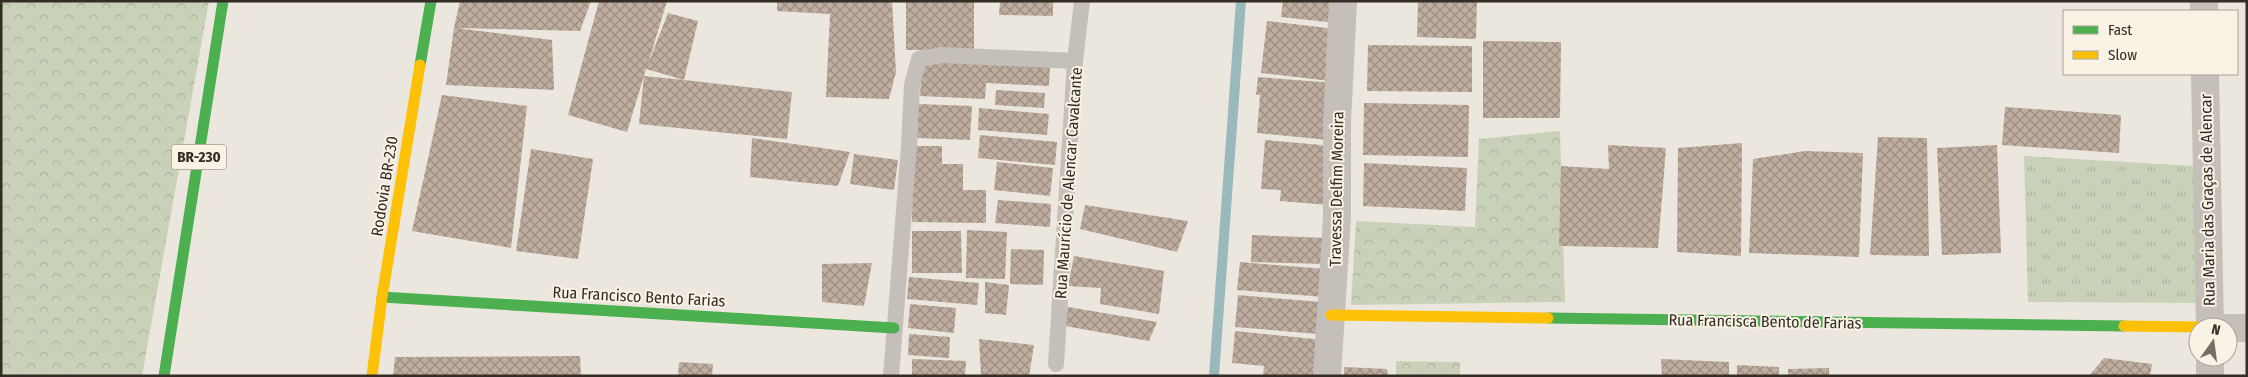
<svg xmlns="http://www.w3.org/2000/svg" width="2248" height="377" viewBox="0 0 2248 377" font-family="'Fira Sans Condensed',sans-serif">
  <style>
    .grass { fill: url(#grass-tufts) }
    .forest { fill: url(#forest-crowns) }
    .lines { fill: none; stroke-linecap: round; stroke-linejoin: round }
    .stream { stroke: #9ab9bc; stroke-width: 10 }
    .building { fill: url(#building-cross-hatch) }
    .lane { stroke: #c4bfb8; stroke-width: 16 }
    .street { stroke: #c4bfb8; stroke-width: 28 }
    .fast { stroke: #4caf50; stroke-width: 11 }
    .slow { stroke: #ffc107; stroke-width: 11 }
    .labels { text-anchor: middle; stroke-width: 4; stroke-linejoin: round; paint-order: stroke }
    .shield { fill: #f9f2e5; stroke: #6f685f; stroke-width: 1 }
    .shield-label { font-size: 15px; font-weight: bold; fill: #342d26 }
    .street-label { font-size: 16px; fill: #342d26; stroke: #f9f2e5 }
  </style>
  <defs>
    <pattern id="grass-tufts" width="24" height="20" patternUnits="userSpaceOnUse" patternTransform="scale(1.25)"><rect width="24" height="20" fill="#c9d2b8"/><path d="M3 7l-1-3M5 7V3M7 7l1-3M15 17l-1-3M17 17v-4M19 17l1-3" fill="none" stroke="#adb59e"/></pattern>
    <pattern id="forest-crowns" width="20" height="18" patternUnits="userSpaceOnUse" patternTransform="scale(1.25)"><rect width="20" height="18" fill="#c9d2b8"/><path d="M2 6a3 3 0 1 1 6 0M12 15a3 3 0 1 1 6 0" fill="none" stroke="#adb59e"/></pattern>
    <pattern id="building-cross-hatch" width="8" height="8" patternUnits="userSpaceOnUse" patternTransform="scale(1.25)"><rect width="8" height="8" fill="#bfad9f"/><path d="M0 0l8 8M0 8l8-8" fill="none" stroke="#9c8d81"/></pattern>
  </defs>
  <rect width="100%" height="100%" fill="#ebe7de"/>
  <path class="grass" d="M2024,156L2195,166L2196,303L2028,302Z"/>
  <g class="forest">
    <path d="M1,1H209L142,376H1Z"/>
    <path d="M1560,131L1565,302L1351,305L1356,221L1475,227L1479,139Z"/>
    <path d="M1396,361L1460,362V376H1396Z"/>
  </g>
  <g class="lines">
    <path class="stream" d="M1214,376L1241,1"/>
  </g>
  <g class="building">
    <path d="M460,1H591L580,31L456,28L552,40L554,90L446,85L454,28Z"/>
    <path d="M599,1H667L648,64L668,13L698,21L684,80L792,92L787,139L639,124L644,76L684,80L646,69L627,132L568,115Z"/>
    <path d="M777,1H892L896,72L889,99L826,97L830,14L777,11Z"/>
    <rect x="906" y="1" width="68" height="49"/>
    <path d="M1000,1H1053V16L999,15Z"/>
    <path d="M1283,1H1339L1336,23L1281,17Z"/>
    <path d="M1418,1H1477L1476,39L1417,37Z"/>
    <path d="M1267,21L1336,29L1330,81L1261,73Z"/>
    <path d="M1483,41L1561,42L1560,118H1483Z"/>
    <path d="M1368,45L1472,46V92L1367,91Z"/>
    <path d="M922,61L1050,65L1049,86L986,83L985,99L920,96Z"/>
    <path d="M1258,77L1334,83L1329,140L1257,133L1260,95H1256Z"/>
    <path d="M996,90L1045,93L1044,108L995,105Z"/>
    <path d="M442,95L527,106L511,248L412,231Z"/>
    <path d="M1364,103L1469,105L1468,157L1363,155Z"/>
    <path d="M918,104L972,106L970,140L917,138Z"/>
    <path d="M2005,107L2121,115L2119,153L2002,145Z"/>
    <path d="M979,108L1049,114L1047,135L978,130Z"/>
    <path d="M980,135L1057,142L1055,165L978,158Z"/>
    <path d="M1878,137L1927,138L1929,256L1870,255Z"/>
    <path d="M752,138L850,152L838,186L750,177Z"/>
    <path d="M1265,140L1333,146L1329,205L1280,201L1281,190L1261,189Z"/>
    <path d="M1742,143L1741,256L1677,252L1678,148Z"/>
    <path d="M1608,145L1666,148L1658,248L1559,246L1561,166L1609,169Z"/>
    <path d="M1997,145L2001,253L1942,255L1937,148Z"/>
    <path d="M913,146H942V164H963V190H986V223L912,222Z"/>
    <path d="M531,149L593,159L578,259L516,251Z"/>
    <path d="M1805,151L1863,153L1859,257L1749,253L1753,159Z"/>
    <path d="M854,154L898,160L894,190L850,184Z"/>
    <path d="M997,162L1053,168L1050,196L994,190Z"/>
    <path d="M1364,163L1467,168L1465,211L1363,206Z"/>
    <path d="M998,200L1051,204L1050,227L995,223Z"/>
    <path d="M1085,205L1188,221L1177,252L1080,229Z"/>
    <path d="M967,230L1007,232L1005,279L966,278Z"/>
    <path d="M912,231H961L962,273H912Z"/>
    <path d="M1252,235L1326,238L1325,264L1251,262Z"/>
    <path d="M1011,249L1044,250L1043,285L1010,284Z"/>
    <path d="M1074,256L1164,271L1159,314L1100,304L1101,288L1068,286Z"/>
    <path d="M1240,262L1325,269L1324,297L1237,290Z"/>
    <path d="M872,263L864,306L822,302V264Z"/>
    <path d="M909,277L979,283L977,305L907,299Z"/>
    <path d="M985,282L1009,285L1006,315L985,313Z"/>
    <path d="M1238,295L1320,302L1318,334L1235,327Z"/>
    <path d="M910,304L956,308L954,333L908,328Z"/>
    <path d="M1068,307L1157,322L1149,341L1065,326Z"/>
    <path d="M1235,331L1323,340L1319,376H1263L1264,366L1232,363Z"/>
    <path d="M909,334L950,337L949,358L908,355Z"/>
    <path d="M979,339L1034,345L1029,376H981Z"/>
    <path d="M580,356L581,376H393L395,357Z"/>
    <path d="M2104,358L2152,364L2150,376H2089Z"/>
    <path d="M912,359L966,361L965,376H912Z"/>
    <path d="M1661,359L1729,362V376H1662Z"/>
    <path d="M679,362L713,364L712,376H678Z"/>
    <path d="M1737,365L1779,367V376H1737Z"/>
    <path d="M1344,367L1387,369L1388,376H1344Z"/>
    <path d="M1829,368V376H1788V369Z"/>
  </g>
  <g class="lines">
    <g class="lane">
      <path d="M1056,364L1075,61L1082,1"/>
      <path d="M891,376L909,146L912,85L919,59L942,55L1075,61"/>
    </g>
    <g class="street">
      <path d="M2204,1V11"/>
      <path d="M2205,74L2210,327"/>
      <path d="M2228,328H2247"/>
      <path d="M1327,376L1337,218V122L1343,1"/>
      <path d="M2210,376V357"/>
    </g>
    <g class="fast">
      <path d="M420,65L431,1"/>
      <path d="M382,297L894,328"/>
      <path d="M1548,318L2124,326"/>
      <path d="M164,376L223,1"/>
    </g>
    <g class="slow">
      <path d="M1331,315L1548,318"/>
      <path d="M2124,326L2198,327"/>
      <path d="M372,376L382,297L420,65"/>
    </g>
  </g>
  <g class="labels">
    <rect class="shield" x="171.5" y="144.5" width="55" height="25" rx="4"/>
    <g class="shield-label">
      <text x="199" y="162">BR-230</text>
    </g>
    <g class="street-label">
      <text transform="translate(1068 183) rotate(-86)" y="6">Rua Maurício de Alencar Cavalcante</text>
      <text transform="translate(384 186) rotate(-81)" y="6">Rodovia BR-230</text>
      <text transform="translate(1336 189) rotate(-89)" y="6">Travessa Delfim Moreira</text>
      <text transform="translate(2207 200) rotate(-91)" y="6">Rua Maria das Graças de Alencar</text>
      <text transform="translate(639 296) rotate(3)" y="6">Rua Francisco Bento Farias</text>
      <text transform="translate(1765 321) rotate(1)" y="6">Rua Francisca Bento de Farias</text>
    </g>
  </g>
  <rect width="2248" height="377" fill="none" stroke="#342d26" stroke-width="5"/>
  <rect x="2063" y="10" width="175" height="65" fill="#f9f2e5" stroke="#aaa399"/>
  <rect x="2073" y="26" width="25" height="8" fill="#4caf50" stroke="#aaa399"/>
  <text x="2108" y="35" font-size="15" fill="#342d26">Fast</text>
  <rect x="2073" y="51" width="25" height="8" fill="#ffc107" stroke="#aaa399"/>
  <text x="2108" y="60" font-size="15" fill="#342d26">Slow</text>
  <g transform="translate(2213 342) rotate(14)"><circle r="24" fill="#f9f2e5" stroke="#aaa399"/>
  <path d="M0-4L9 19L0 12L-9 19Z" fill="#746e66"/>
  <text y="-8" font-size="14" font-weight="bold" text-anchor="middle" fill="#342d26">N</text>
  </g>
</svg>
